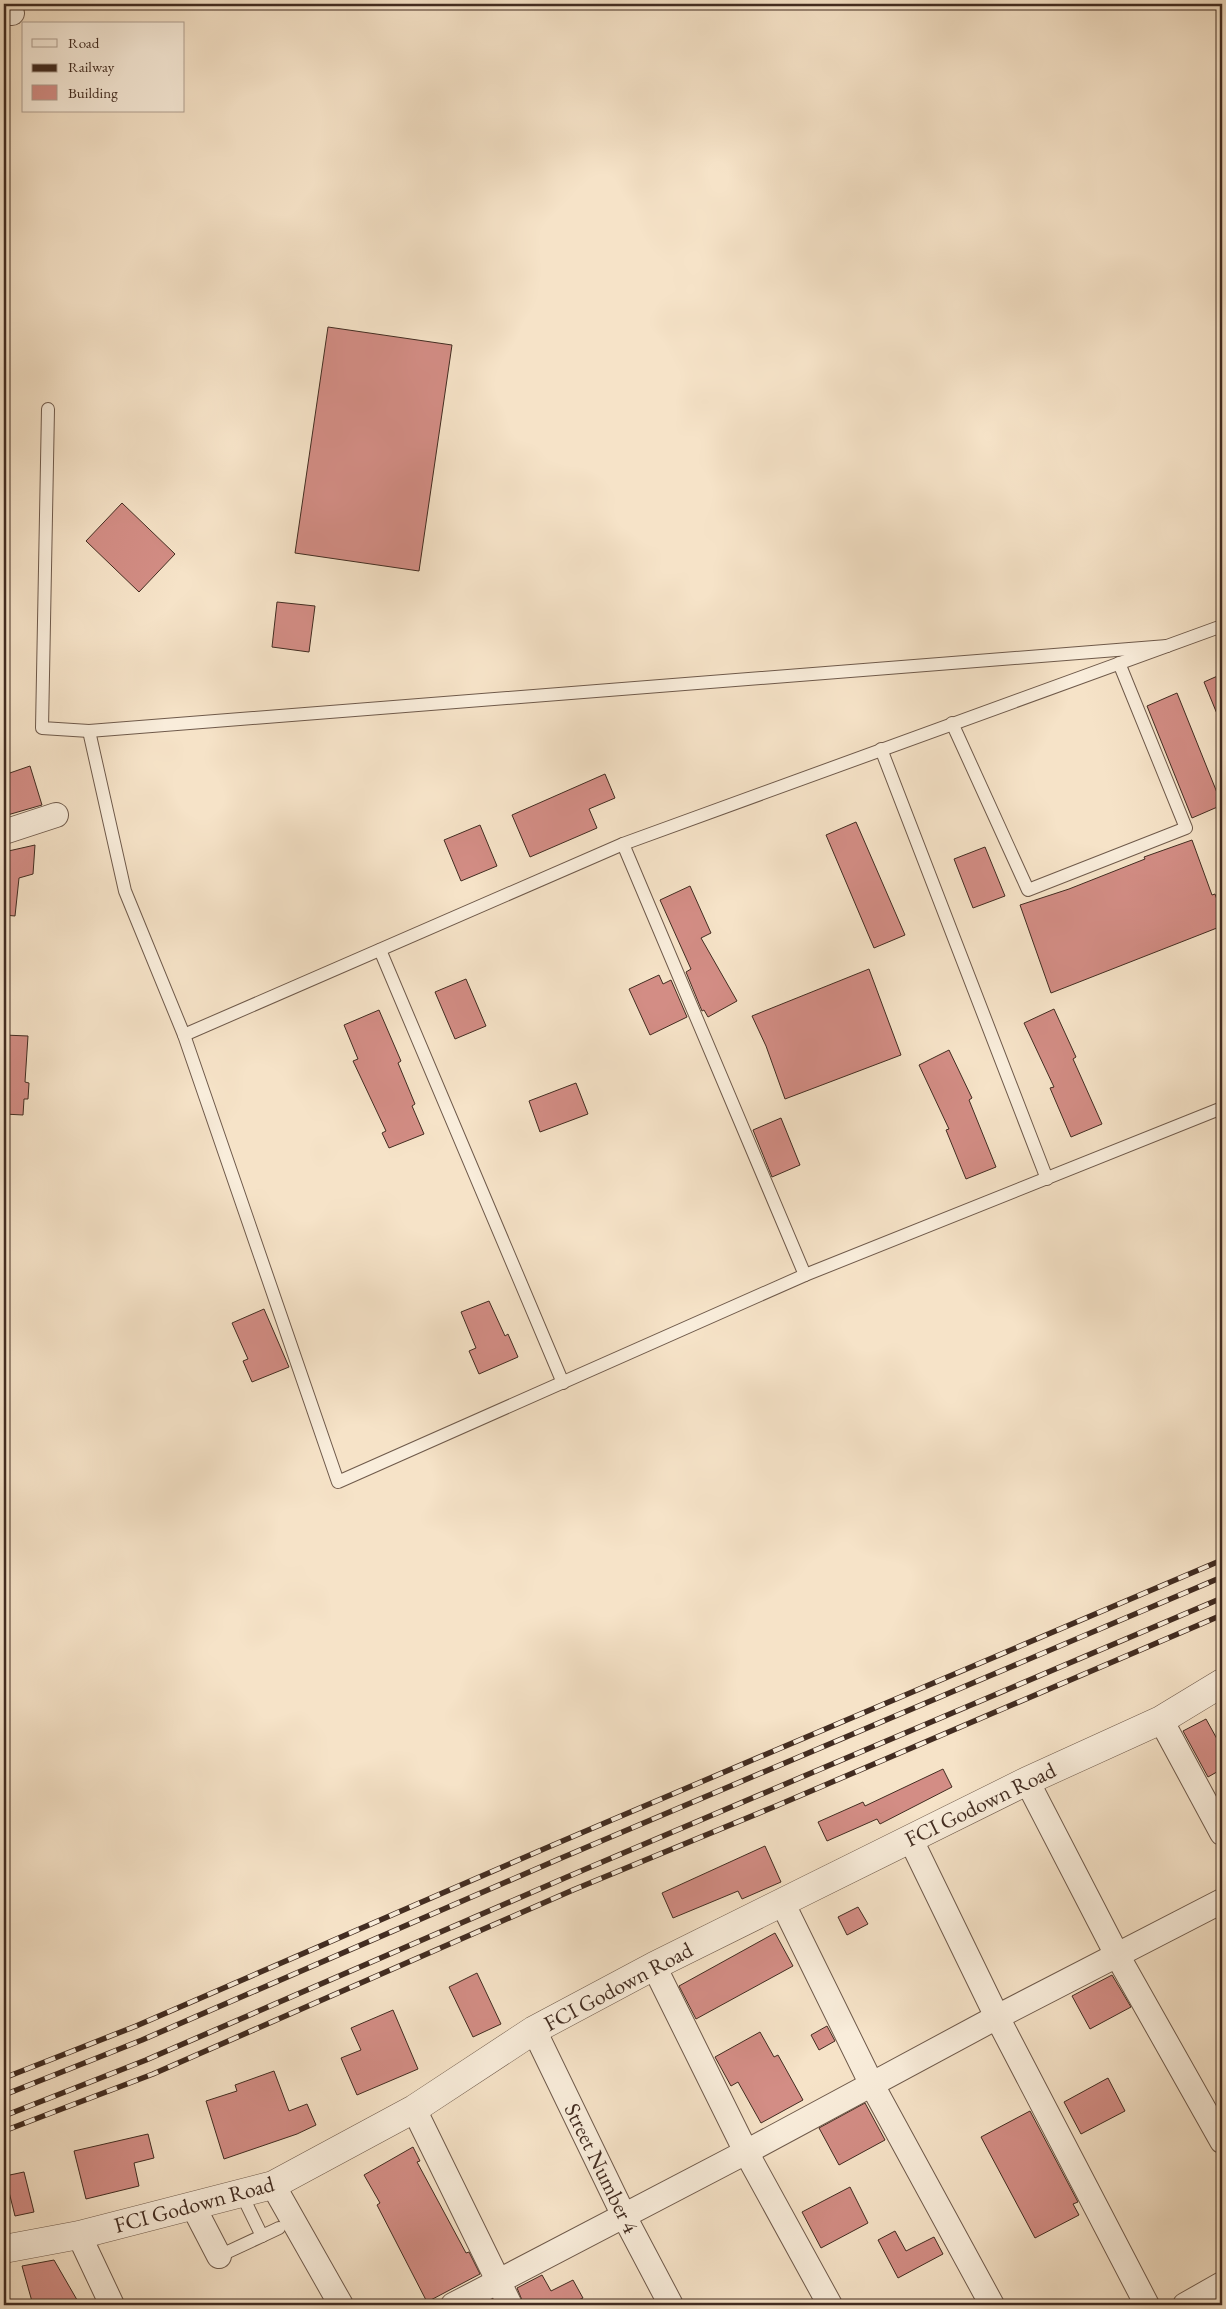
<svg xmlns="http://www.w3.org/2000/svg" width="1226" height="2309" viewBox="0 0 1226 2309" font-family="'EB Garamond',serif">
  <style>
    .building { fill: #d38d85; stroke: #422c21 }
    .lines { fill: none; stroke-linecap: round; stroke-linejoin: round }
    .service-casing { stroke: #6f5a4b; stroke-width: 14 }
    .minor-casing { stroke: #6f5a4b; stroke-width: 26 }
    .tertiary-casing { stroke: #6f5a4b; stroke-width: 29 }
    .service { stroke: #f9eddb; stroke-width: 12 }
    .minor { stroke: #f9eddb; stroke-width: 24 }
    .tertiary { stroke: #f9eddb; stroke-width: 28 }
    .rail-casing { stroke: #422c21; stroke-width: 5.5 }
    .rail { stroke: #f9eddb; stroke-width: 4; stroke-dasharray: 11; stroke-linecap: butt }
    .labels { text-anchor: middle; stroke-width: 4; stroke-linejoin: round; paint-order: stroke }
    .street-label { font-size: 22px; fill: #422c21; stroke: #f9eddb }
  </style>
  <rect width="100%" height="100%" fill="#f6e3c8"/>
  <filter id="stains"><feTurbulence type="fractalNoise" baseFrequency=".004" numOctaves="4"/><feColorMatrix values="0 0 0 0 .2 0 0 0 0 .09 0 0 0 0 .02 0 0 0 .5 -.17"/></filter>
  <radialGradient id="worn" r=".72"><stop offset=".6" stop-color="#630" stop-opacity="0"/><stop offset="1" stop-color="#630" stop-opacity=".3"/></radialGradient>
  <g class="building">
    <path d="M328,327L452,345L419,571L295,553Z"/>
    <path d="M122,503L175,554L139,592L86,541Z"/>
    <path d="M277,602L315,606L309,652L272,647Z"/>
    <path d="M1222,674V726L1204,682Z"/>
    <path d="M1177,693L1222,805L1192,818L1147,706Z"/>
    <path d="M30,766L42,805L4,816V775Z"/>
    <path d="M605,774L615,798L589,809L597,828L530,857L512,815Z"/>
    <path d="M856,822L905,935L874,948L826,835Z"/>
    <path d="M480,825L497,866L461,881L444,840Z"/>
    <path d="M1192,840L1212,895L1215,894L1222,914V926L1051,993L1020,905L1069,889L1145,859L1144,857Z"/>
    <path d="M35,845L33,874L19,878L15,916L4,915V852Z"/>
    <path d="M985,847L1005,896L973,908L954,859Z"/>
    <path d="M690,886L711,933L701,938L737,1001L708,1017L704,1010L702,1011L686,972L691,969L660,900Z"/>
    <path d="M869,969L901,1055L785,1099L766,1046L752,1016Z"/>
    <path d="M659,975L663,984L671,980L687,1017L650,1035L629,989Z"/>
    <path d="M466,979L486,1026L455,1039L435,992Z"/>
    <path d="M1054,1009L1076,1057L1073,1059L1102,1124L1071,1137L1050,1088L1054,1087L1024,1023Z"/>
    <path d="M379,1010L401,1061L398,1063L415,1104L412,1106L424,1134L389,1148L382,1133L386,1131L353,1061L358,1059L344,1025Z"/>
    <path d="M4,1035L28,1036L25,1082L29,1083L28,1099H24L23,1115L4,1114Z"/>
    <path d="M949,1050L972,1098L969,1100L996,1167L966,1179L946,1130L949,1129L919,1065Z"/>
    <path d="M576,1083L588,1114L540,1132L529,1101Z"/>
    <path d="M781,1118L800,1165L772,1177L753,1130Z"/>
    <path d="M489,1301L505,1336L508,1334L518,1357L479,1374L469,1351L476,1348L461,1312Z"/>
    <path d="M264,1309L289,1367L252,1382L243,1361L248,1359L232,1323Z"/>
    <path d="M1206,1719L1222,1748V1769L1208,1777L1183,1731Z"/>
    <path d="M943,1769L952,1787L880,1824L877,1819L827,1841L818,1822L863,1802L865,1806Z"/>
    <path d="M765,1846L781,1882L742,1899L738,1891L673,1918L662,1893Z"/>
    <path d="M858,1907L868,1924L847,1935L838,1917Z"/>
    <path d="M775,1933L793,1966L696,2019L679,1986Z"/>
    <path d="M477,1973L501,2024L473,2037L449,1987Z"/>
    <path d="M1112,1975L1131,2007L1090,2029L1072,1996Z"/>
    <path d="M393,2010L418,2069L357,2095L341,2058L361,2050L351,2028Z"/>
    <path d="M827,2026L835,2041L819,2050L811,2035Z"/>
    <path d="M760,2032L774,2057L778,2055L803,2100L761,2123L738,2082L731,2086L715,2057Z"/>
    <path d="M274,2071L289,2111L307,2104L316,2125L297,2134L224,2159L206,2101L237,2091L235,2085Z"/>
    <path d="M1108,2078L1125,2111L1081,2134L1064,2102Z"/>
    <path d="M865,2103L885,2140L839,2165L819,2128Z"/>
    <path d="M1030,2111L1078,2202L1073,2204L1079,2215L1035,2238L981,2137Z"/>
    <path d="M148,2134L154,2158L134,2163L139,2186L86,2199L74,2151Z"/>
    <path d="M413,2147L420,2161L417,2162L466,2253L469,2252L480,2274L427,2302L377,2205L380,2203L364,2175Z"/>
    <path d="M24,2172L34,2212L15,2216L5,2176Z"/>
    <path d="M850,2187L868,2223L821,2248L802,2212Z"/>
    <path d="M895,2231L906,2251L934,2237L943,2254L898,2278L878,2240Z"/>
    <path d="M54,2260L80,2305H33L22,2266Z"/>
    <path d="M542,2275L551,2291L573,2280L583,2298L568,2305H524L517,2288Z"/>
  </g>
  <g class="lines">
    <defs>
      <g id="service">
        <path d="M48,409L42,728L89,731L1167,646"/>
        <path d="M952,723L1028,890L1186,828L1119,663"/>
        <path d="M89,731L125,891L184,1035L338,1482L805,1275L1222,1108"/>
        <path d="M881,749L1047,1179"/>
        <path d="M623,844L805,1275"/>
        <path d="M380,950L563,1383"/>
        <path d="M184,1035L623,844L1222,626"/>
        <path d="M241,2193L262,2236L279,2228"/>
        <path d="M219,2256L262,2236"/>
      </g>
      <g id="minor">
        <path d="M4,12L12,13"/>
        <path d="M4,832L56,815"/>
        <path d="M1161,1720L1222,1833"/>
        <path d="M1027,1781L1117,1955L1222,2141"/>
        <path d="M910,1838L997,2017L1147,2305"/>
        <path d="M782,1902L871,2083L992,2305"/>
        <path d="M654,1966L746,2152L830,2305"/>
        <path d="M534,2030L624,2216L671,2305"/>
        <path d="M414,2109L510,2305"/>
        <path d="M273,2185L341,2305"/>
        <path d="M193,2206L219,2256"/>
        <path d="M79,2235L112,2305"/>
        <path d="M453,2305L746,2152L997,2017L1222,1901"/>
        <path d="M1185,2305L1222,2284"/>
      </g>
      <path id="tertiary" d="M4,2249L79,2235L273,2185L414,2109L534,2030L654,1966L1027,1781L1161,1720L1222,1683"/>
    </defs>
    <use href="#service" class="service-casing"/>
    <use href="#minor" class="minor-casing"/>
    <use href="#tertiary" class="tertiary-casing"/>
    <use href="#service" class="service"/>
    <use href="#minor" class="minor"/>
    <use href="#tertiary" class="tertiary"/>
    <defs>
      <g id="rail">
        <path d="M4,2078L136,2026L553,1845L1222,1560"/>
        <path d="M4,2095L142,2040L559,1859L1222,1577"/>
        <path d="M4,2116L146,2060L567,1877L1222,1598"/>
        <path d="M4,2131L153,2074L573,1890L776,1806L1222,1615"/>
      </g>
    </defs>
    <use href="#rail" class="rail-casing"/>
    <use href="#rail" class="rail"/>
  </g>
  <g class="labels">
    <g class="street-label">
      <text transform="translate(980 1804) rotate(-26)" y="8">FCI Godown Road</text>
      <text transform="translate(618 1986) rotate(-28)" y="8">FCI Godown Road</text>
      <text transform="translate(602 2168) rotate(64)" y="8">Street Number 4</text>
      <text transform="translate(194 2204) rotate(-15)" y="8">FCI Godown Road</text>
    </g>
  </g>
  <rect width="1226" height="2309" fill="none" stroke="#f6e3c8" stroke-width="20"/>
  <rect x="5" y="5" width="1216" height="2299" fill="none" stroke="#422c21" stroke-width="2.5"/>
  <rect x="10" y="10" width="1206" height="2289" fill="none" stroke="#422c21"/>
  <rect x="22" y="22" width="162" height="90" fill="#f9eddb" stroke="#b0a091"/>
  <rect x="32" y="39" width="25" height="8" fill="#f9eddb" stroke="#b0a091"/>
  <text x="68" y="48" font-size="15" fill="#422c21">Road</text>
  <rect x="32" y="64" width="25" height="8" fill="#422c21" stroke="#b0a091"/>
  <text x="68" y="72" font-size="15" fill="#422c21">Railway</text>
  <rect x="32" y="85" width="25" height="15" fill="#d38d85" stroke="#b0a091"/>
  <text x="68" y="98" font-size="15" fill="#422c21">Building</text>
  <rect width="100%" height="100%" filter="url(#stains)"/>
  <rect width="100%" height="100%" fill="url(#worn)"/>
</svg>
